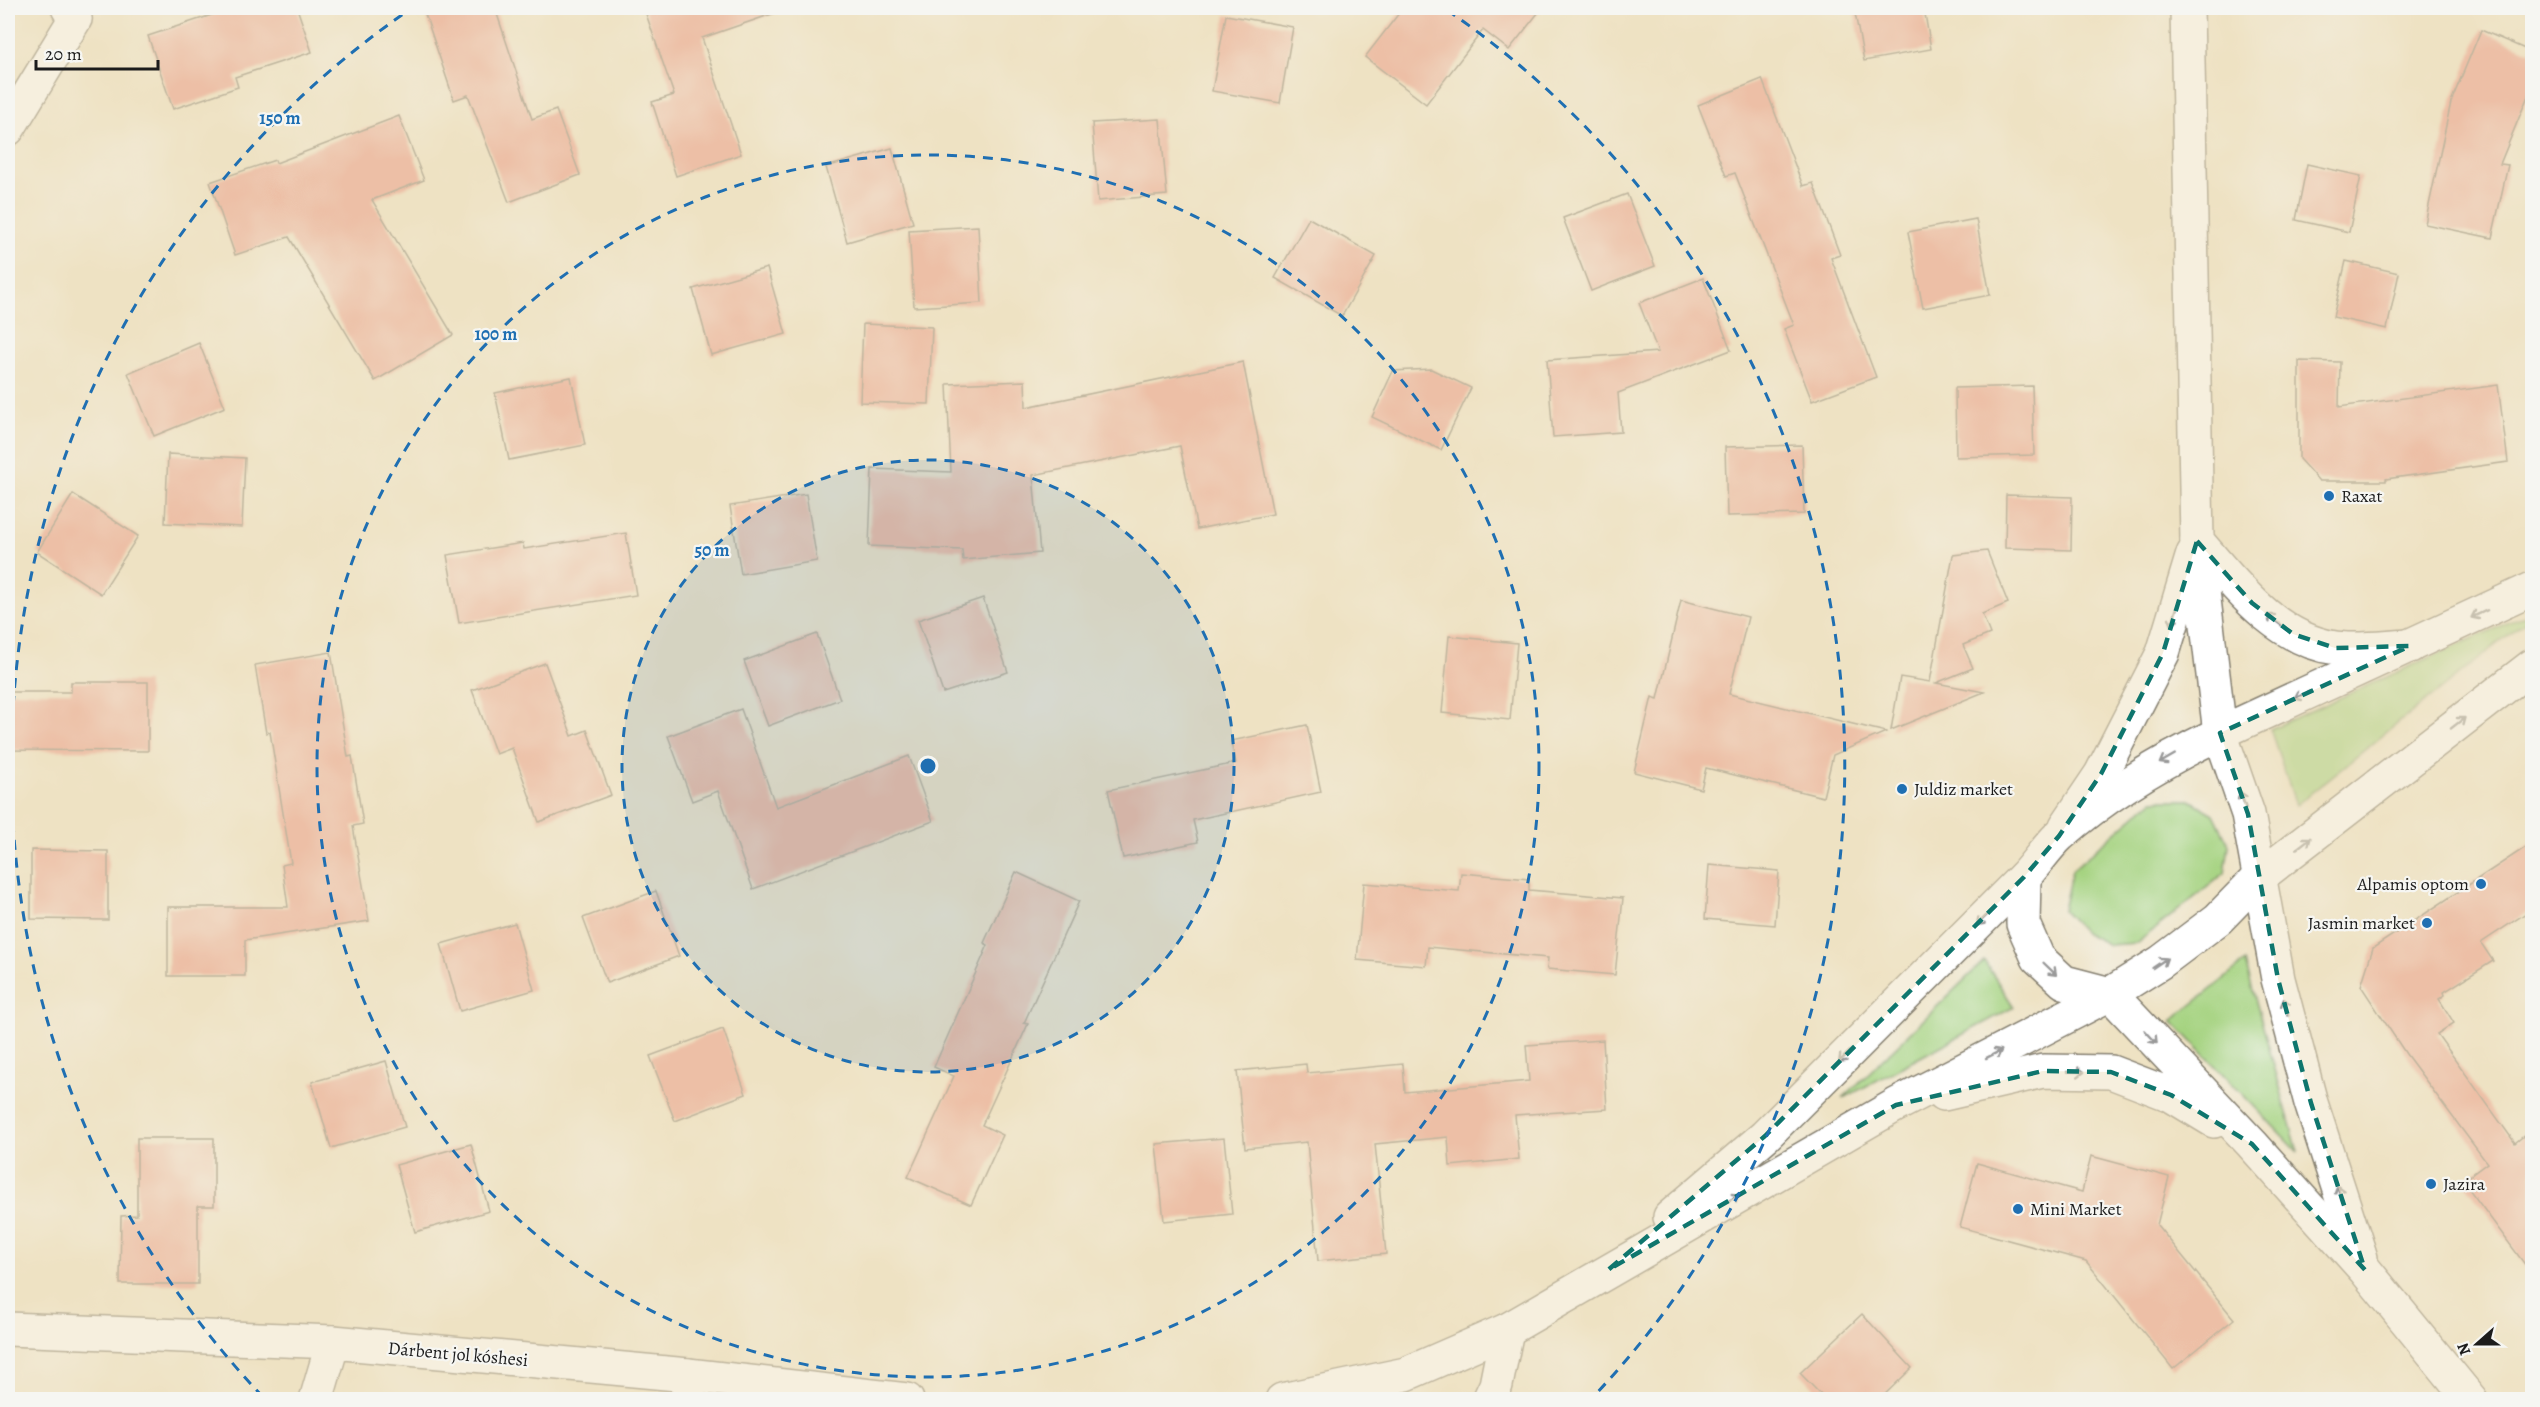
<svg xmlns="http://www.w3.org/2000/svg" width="2540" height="1407" viewBox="0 0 2540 1407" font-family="Alegreya,serif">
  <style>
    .green { fill: #a5d380; stroke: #60784e; stroke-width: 1.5 }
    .building { fill: #eb9684 }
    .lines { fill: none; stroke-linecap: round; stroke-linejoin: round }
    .minor-casing { stroke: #857f70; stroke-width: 36 }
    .tertiary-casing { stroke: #857f70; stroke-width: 36 }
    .secondary-casing { stroke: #857f70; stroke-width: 36 }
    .minor { stroke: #fff; stroke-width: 33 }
    .tertiary { stroke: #fff; stroke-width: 33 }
    .secondary { stroke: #fff; stroke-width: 33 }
    .oneway { stroke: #999 }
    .marked { fill: none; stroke: #0f766e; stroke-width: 4.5; stroke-dasharray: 12 8; stroke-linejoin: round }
    .ring { fill: none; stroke: #1f6fb2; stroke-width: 3; stroke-dasharray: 10 8 }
    .poi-dot { fill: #1f6fb2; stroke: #f6f6f2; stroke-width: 2 }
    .labels { text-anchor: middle; stroke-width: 4.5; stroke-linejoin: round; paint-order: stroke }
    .poi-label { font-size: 18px; fill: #1c1c1c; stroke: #f6f6f2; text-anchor: start }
    .street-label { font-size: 18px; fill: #1c1c1c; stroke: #f6f6f2 }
    .centre { fill: #1f6fb2; stroke: #f6f6f2; stroke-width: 3 }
    .ring-label { font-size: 18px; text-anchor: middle; font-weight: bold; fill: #1f6fb2; stroke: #f6f6f2; stroke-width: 4.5; stroke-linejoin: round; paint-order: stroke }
  </style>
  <rect width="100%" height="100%" fill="#f6f6f2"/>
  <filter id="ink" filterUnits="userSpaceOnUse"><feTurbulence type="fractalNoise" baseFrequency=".0167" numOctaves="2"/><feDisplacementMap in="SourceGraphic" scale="12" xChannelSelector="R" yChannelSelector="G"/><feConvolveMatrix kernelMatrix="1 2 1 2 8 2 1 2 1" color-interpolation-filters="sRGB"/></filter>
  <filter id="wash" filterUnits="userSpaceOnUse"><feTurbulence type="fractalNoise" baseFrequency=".008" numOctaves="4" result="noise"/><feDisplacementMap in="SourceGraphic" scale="24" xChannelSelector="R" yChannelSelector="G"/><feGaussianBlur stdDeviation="1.35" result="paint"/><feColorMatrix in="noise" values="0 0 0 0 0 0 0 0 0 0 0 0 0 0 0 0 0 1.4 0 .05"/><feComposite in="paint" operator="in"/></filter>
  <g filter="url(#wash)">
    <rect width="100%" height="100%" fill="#eee2c3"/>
    <g class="green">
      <path d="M2532,612V616L2296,805L2270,729Z"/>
      <path d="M2153,800H2190L2214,814L2229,845L2225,873L2137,943L2109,945L2085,933L2063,910L2072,870Z"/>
      <path d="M1984,961L2014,1007L1842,1099Z"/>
      <path d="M2245,962L2298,1152L2172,1021Z"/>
    </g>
    <g id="blocks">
      <g class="building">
        <path d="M233,8H297L312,52L235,77L238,87L173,109L148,36Z"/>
        <path d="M423,8H495L532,119L556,110L580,175L509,202L468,95L454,100Z"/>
        <path d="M644,8H774L775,13L702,38L741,154L676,176L652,102L674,95Z"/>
        <path d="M1403,8H1542L1509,50L1483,30L1426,104L1365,57Z"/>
        <path d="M1854,8H1924L1931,49L1864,61Z"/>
        <path d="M1226,15L1293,27L1280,103L1212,91Z"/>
        <path d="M2481,30L2532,52V86L2500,164L2508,165L2492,238L2425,224L2451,102Z"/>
        <path d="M1762,79L1803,186L1813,183L1840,255L1831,258L1876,377L1812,401L1784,329L1794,325L1735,173L1726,176L1698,105Z"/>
        <path d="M399,116L424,180L372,200L453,335L375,381L289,237L235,255L210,182L275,160L276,163Z"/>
        <path d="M1160,119L1167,195L1098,201L1092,123Z"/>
        <path d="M892,148L913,223L847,242L826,167Z"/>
        <path d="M2307,164L2361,176L2349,232L2296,220Z"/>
        <path d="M1627,194L1655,266L1591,291L1563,218Z"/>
        <path d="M1309,218L1376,256L1342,316L1275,278Z"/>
        <path d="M1976,219L1990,295L1923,308L1908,232Z"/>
        <path d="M978,226L982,303L914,307L909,230Z"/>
        <path d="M2346,261L2399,273L2387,329L2333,317Z"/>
        <path d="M767,268L786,334L711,355L693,289Z"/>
        <path d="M1703,278L1731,350L1618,393L1621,432L1553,437L1547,360L1658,352L1639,303Z"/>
        <path d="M863,324L932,327L929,404L860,402Z"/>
        <path d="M199,343L225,407L154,436L128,373Z"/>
        <path d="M2299,361L2340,362L2339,407L2498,385L2508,462L2386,479V481H2319L2299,459Z"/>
        <path d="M1243,362L1273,514L1197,529L1180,446L1033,475L1040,553L963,560L962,550L869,546L872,469L951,472L947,384L1025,381L1026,407Z"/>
        <path d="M1431,369L1471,388L1441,450L1372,417L1393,371Z"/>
        <path d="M571,377L585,445L509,460L495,393Z"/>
        <path d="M2032,386L2034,455L1956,457L1955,388Z"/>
        <path d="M1802,445L1804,514L1727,516L1725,447Z"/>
        <path d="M168,454L245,458L242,527L165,523Z"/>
        <path d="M73,494L138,536L101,594L37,552Z"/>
        <path d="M806,494L817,561L741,574L730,506Z"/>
        <path d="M2006,495L2072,497L2071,550L2005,548Z"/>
        <path d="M626,533L636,595L459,623L447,555L523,543L524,549Z"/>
        <path d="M1987,551L2008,603L1982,614L1990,634L1963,645L1973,668L1936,683L1984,692L1891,730L1900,677L1930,682L1953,555Z"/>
        <path d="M983,598L1008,672L943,693L918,620Z"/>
        <path d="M1681,600L1748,617L1729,694L1886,732L1833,755L1823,797L1706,768L1701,789L1634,772L1652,697L1658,699Z"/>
        <path d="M817,634L840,699L768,726L744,661Z"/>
        <path d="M1449,636L1517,643L1510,720L1442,713Z"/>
        <path d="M331,652L348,757L352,756L363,824L353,826L369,921L245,940V976H168V907H288L282,865L291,863L270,732L266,733L255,665Z"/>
        <path d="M545,663L572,736L587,730L611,795L539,822L512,748L496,754L472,690Z"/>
        <path d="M71,682H148V751L8,750V692H71Z"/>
        <path d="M741,709L776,807L909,756L933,821L753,889L718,791L692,801L668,736Z"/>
        <path d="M1307,725L1321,792L1193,820L1198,842L1123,858L1108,790L1236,763L1231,741Z"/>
        <path d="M2532,843V909L2481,943L2493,961L2444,992L2445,995L2439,999L2454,1023L2437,1034L2515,1143L2532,1129V1274L2463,1181L2487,1163L2406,1054L2361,986L2373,948Z"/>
        <path d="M31,850L108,851V920L31,919Z"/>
        <path d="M1709,865L1779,871L1775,925L1705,919Z"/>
        <path d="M1016,872L1079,901L1024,1023L1028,1024L982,1125L1003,1135L971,1205L908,1177L954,1076L934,1067L988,945L984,943Z"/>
        <path d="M1461,873L1529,879V890L1623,898L1615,975L1547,969L1548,958L1428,947L1426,966L1357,960L1364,883L1459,891Z"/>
        <path d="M656,891L679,956L607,983L583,918Z"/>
        <path d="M515,923L534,990L460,1011L441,944Z"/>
        <path d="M723,1029L746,1094L675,1121L650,1056Z"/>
        <path d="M1603,1040L1607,1109L1515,1115L1519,1159L1450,1166L1448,1137L1375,1144L1386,1254L1318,1261L1307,1142L1245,1148L1237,1071L1306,1064L1307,1073L1403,1064L1405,1092L1529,1081L1526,1045Z"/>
        <path d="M386,1061L405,1127L331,1148L312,1082Z"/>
        <path d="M137,1138H214V1206H198V1284H120L121,1216L137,1215Z"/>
        <path d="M1224,1138L1232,1214L1164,1221L1156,1144Z"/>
        <path d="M471,1144L489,1211L415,1232L396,1165Z"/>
        <path d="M2091,1156L2169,1177L2157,1225L2234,1319L2173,1369L2086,1261L1960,1227L1977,1163L2082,1192Z"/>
        <path d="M1862,1314L1912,1368L1879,1400H1826L1800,1373Z"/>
      </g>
    </g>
  </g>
  <g filter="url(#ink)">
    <use href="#blocks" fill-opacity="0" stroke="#857f70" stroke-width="1.5"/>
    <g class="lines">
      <defs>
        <g id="minor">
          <path d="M8,129L75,19L68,8"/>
          <path d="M688,1375L689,1400"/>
          <path d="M316,1400L333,1342"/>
          <path d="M1489,1400L1496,1385L1507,1330"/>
        </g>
        <g id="tertiary">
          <path d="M2187,8L2197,541L2220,733"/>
          <path d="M2197,541C2234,583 2275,640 2336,648C2359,651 2386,647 2410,646"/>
          <path d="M2066,826L2101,774L2163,653L2193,554"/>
        </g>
        <g id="secondary">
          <path d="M2220,733L2248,814L2278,979L2311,1103L2361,1258"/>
          <path d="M2024,877L2023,924L2038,958L2064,982L2110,994L2252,1144L2365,1270L2471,1400"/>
          <path d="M1944,1094L2043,1071L2111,1072L2171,1095L2214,1121"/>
          <path d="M1670,1217L1765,1136L2024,877C2036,864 2047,847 2060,835C2108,793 2162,761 2220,733L2532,589"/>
          <path d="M8,1329L333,1342L688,1375L907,1400"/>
          <path d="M1282,1400L1406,1374L1507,1330L1896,1105L2110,994L2161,962L2218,919L2258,878L2532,666"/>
        </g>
      </defs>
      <use href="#minor" class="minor-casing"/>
      <use href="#tertiary" class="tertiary-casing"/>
      <use href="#secondary" class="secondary-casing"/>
      <use href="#minor" class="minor"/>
      <use href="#tertiary" class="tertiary"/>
      <use href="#secondary" class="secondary"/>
    </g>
    <defs><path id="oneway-shaft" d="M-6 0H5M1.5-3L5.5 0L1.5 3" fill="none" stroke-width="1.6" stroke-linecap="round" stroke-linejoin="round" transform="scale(1.5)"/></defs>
    <g class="oneway">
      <use href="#oneway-shaft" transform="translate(2479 614) rotate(155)"/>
      <use href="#oneway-shaft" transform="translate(2174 617) rotate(107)"/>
      <use href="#oneway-shaft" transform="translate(2274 620) rotate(-143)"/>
      <use href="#oneway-shaft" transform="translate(2302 695) rotate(155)"/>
      <use href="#oneway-shaft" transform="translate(2458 723) rotate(-38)"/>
      <use href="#oneway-shaft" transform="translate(2167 759) rotate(150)"/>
      <use href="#oneway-shaft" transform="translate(2243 800) rotate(-109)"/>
      <use href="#oneway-shaft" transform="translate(2304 843) rotate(-38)"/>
      <use href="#oneway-shaft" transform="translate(1983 919) rotate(135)"/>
      <use href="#oneway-shaft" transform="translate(2160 963) rotate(-34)"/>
      <use href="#oneway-shaft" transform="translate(2050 969) rotate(44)"/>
      <use href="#oneway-shaft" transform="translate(2286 1007) rotate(-105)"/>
      <use href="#oneway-shaft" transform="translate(2151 1037) rotate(47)"/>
      <use href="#oneway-shaft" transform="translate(1994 1054) rotate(-27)"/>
      <use href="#oneway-shaft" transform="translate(1845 1056) rotate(135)"/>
      <use href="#oneway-shaft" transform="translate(2076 1072) rotate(1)"/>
      <use href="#oneway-shaft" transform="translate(2340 1194) rotate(-108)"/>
      <use href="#oneway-shaft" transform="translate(1732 1199) rotate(-30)"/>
    </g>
  </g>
  <path d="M0 0H2540V1407H0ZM2197,541L2252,603L2293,634L2335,648L2410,646L2220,733L2248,814L2278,979L2311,1103L2365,1270L2252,1144L2171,1095L2111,1072L2043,1071L1896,1105L1608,1270L1765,1136L2024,877L2059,836L2101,774L2163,653Z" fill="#eee2c3" fill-opacity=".55" fill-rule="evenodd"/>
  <path class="marked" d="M2197,541L2252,603L2293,634L2335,648L2410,646L2220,733L2248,814L2278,979L2311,1103L2365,1270L2252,1144L2171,1095L2111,1072L2043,1071L1896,1105L1608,1270L1765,1136L2024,877L2059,836L2101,774L2163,653Z"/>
  <circle cx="928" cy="766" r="306" fill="#1f6fb2" fill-opacity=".12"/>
  <g class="ring">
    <circle cx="928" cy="766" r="306"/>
    <circle cx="928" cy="766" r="611"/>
    <path d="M263 1397A917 917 0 0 1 409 10M1447 10A917 917 0 0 1 1593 1397"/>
  </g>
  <g class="poi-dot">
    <circle cx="2329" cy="496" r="6"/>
    <circle cx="1902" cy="789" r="6"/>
    <circle cx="2481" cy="884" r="6"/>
    <circle cx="2427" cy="923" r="6"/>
    <circle cx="2431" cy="1184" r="6"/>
    <circle cx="2018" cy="1209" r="6"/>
  </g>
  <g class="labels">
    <g class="poi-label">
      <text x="2341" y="502">Raxat</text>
      <text x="1914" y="795">Juldiz market</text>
      <text x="2469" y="890" text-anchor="end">Alpamis optom</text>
      <text x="2415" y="929" text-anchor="end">Jasmin market</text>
      <text x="2443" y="1190">Jazira</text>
      <text x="2030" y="1215">Mini Market</text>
    </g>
    <g class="street-label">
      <text transform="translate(458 1354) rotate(5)" y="6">Dárbent jol kóshesi</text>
    </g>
  </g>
  <circle cx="928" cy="766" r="9" class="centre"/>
  <g class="ring-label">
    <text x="280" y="124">150 m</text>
    <text x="496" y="340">100 m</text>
    <text x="712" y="556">50 m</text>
  </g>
  <rect width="2540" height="1407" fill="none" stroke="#f6f6f2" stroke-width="30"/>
  <g transform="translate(2477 1344) rotate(249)" stroke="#f6f6f2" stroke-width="4.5" paint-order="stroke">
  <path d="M0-4.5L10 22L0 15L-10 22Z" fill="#1c1c1c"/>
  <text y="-9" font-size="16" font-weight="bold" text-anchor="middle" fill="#1c1c1c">N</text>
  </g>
  <path d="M36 60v9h122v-9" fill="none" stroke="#1c1c1c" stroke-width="3"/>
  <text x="45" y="60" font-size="18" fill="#1c1c1c" stroke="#f6f6f2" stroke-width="4.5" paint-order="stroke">20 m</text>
</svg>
